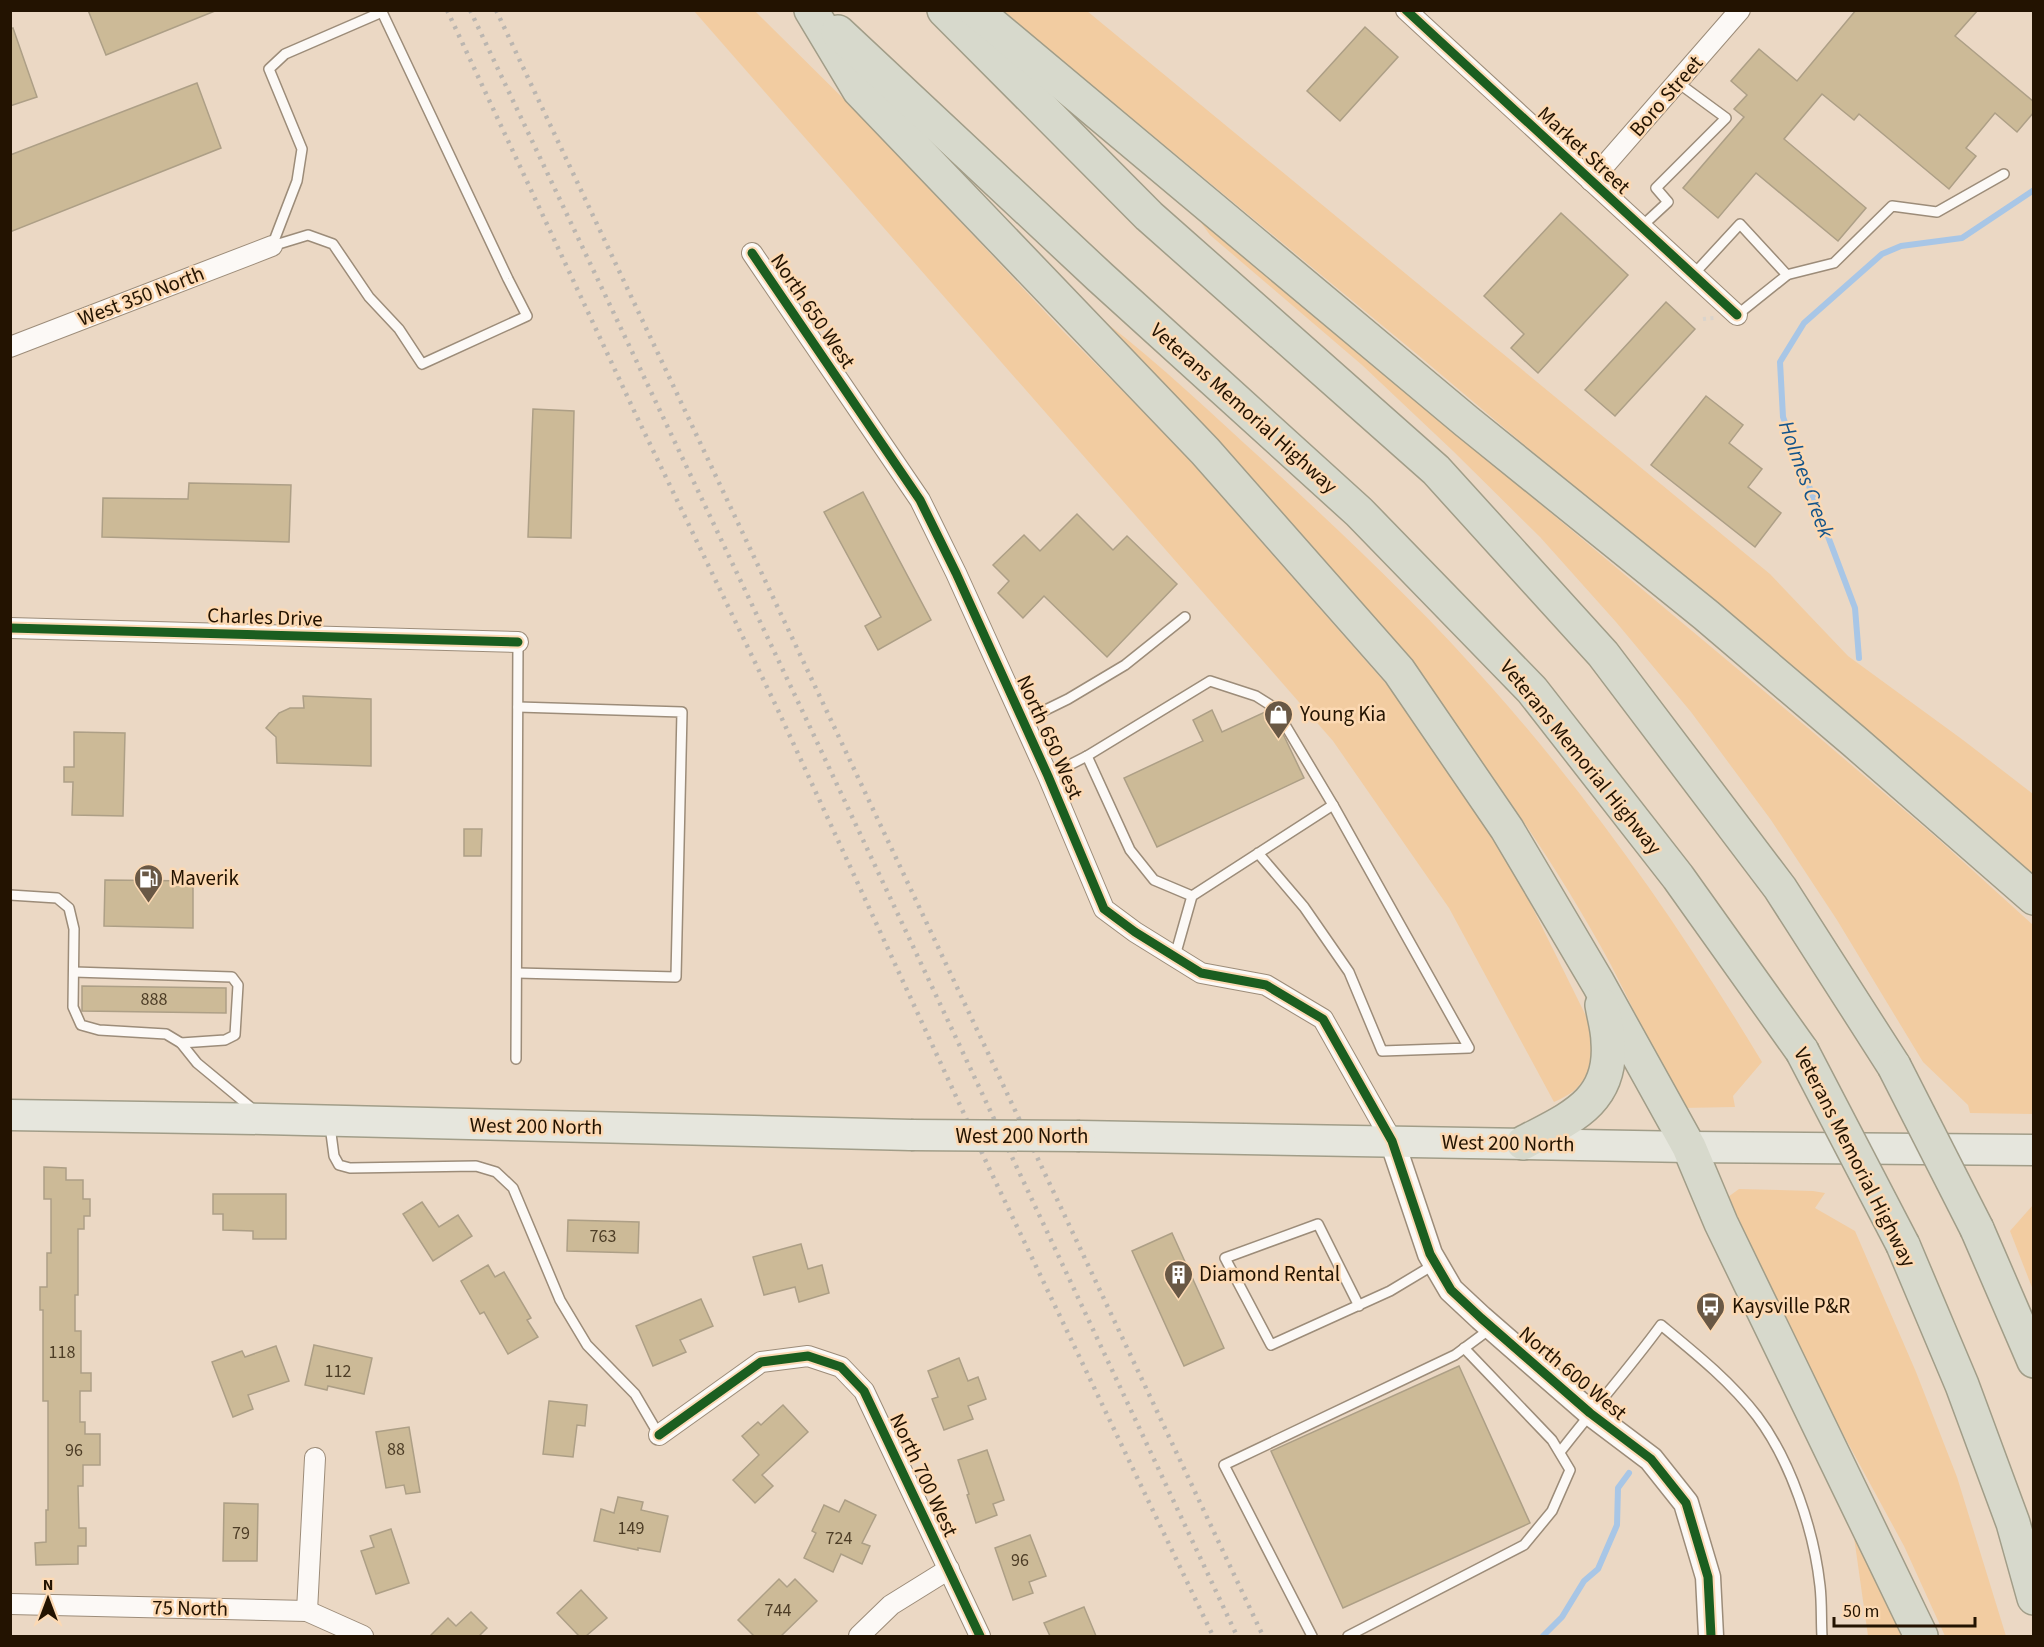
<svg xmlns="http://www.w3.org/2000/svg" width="2044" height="1647" viewBox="0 0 2044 1647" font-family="'Source Sans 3',sans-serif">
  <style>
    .green { fill: #f2cca1 }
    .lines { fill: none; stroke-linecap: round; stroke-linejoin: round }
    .stream { stroke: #a8c6e6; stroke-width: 6 }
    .building { fill: #ccba97; stroke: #ad9f86; stroke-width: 1.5 }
    .service-casing { stroke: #9c8c79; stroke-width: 12 }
    .minor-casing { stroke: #9c8c79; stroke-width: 22 }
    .tertiary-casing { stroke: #9c8c79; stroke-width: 27 }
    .primary-casing { stroke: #a19d88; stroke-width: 33 }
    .motorway-casing { stroke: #a19d88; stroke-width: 36 }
    .path { stroke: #dad4cc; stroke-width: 4; stroke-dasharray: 3 4.5; stroke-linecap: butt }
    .service { stroke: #fcf9f6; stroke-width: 9 }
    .minor { stroke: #fcf9f6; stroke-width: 20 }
    .tertiary { stroke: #fcf9f6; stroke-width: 24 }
    .primary { stroke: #e6e6dd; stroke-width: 30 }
    .motorway { stroke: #d7d9cc; stroke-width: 33 }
    .rail { stroke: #bbb6b0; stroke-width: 4.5; stroke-dasharray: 3 6; stroke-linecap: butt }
    .primary-bridge-casing { stroke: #a19d88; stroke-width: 33; stroke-linecap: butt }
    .motorway-bridge-casing { stroke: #a19d88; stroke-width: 36; stroke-linecap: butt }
    .primary-bridge { stroke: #e6e6dd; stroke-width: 30 }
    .motorway-bridge { stroke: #d7d9cc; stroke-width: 33 }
    .cycleway-casing { stroke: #fcd9b3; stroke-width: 13 }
    .cycleway { stroke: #1b5e20; stroke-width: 9 }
    .labels { text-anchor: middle; stroke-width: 5; stroke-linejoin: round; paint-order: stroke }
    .number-label { font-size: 18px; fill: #4d3d26 }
    .street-label { font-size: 21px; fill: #231301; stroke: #fcd9b3 }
    .poi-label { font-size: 21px; fill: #231301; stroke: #fcd9b3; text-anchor: start }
    .water-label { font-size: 22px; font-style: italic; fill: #13548b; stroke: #fcd9b3 }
  </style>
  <rect width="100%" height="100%" fill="#ebd8c4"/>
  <g class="green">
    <path d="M694,11H755L862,117L1062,330L1176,445L1394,693L1505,852L1588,1020L1596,1037L1593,1074L1587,1073C1580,1089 1569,1095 1554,1102L1449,908L1333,741Z"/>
    <path d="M1002,11H1087L1770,574L1848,656L1963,740L2033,794V874L1418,355Z"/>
    <path d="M1197,217L1808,728L1938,839L2033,925V1114L1970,1113L1968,1105L1923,1062L1837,920L1771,820L1691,712L1616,622L1540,537L1453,451L1362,365L1210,235Z"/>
    <path d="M1104,321C1161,365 1213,415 1266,463C1344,535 1423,609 1493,689C1595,804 1683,931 1762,1062L1733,1096L1735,1107L1682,1108C1658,1061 1635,1012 1611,965C1559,868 1494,776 1427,688L1109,332Z"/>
    <path d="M1739,1189L1813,1191L1825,1193L1815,1208L1855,1231L1916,1372L1957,1477L2006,1636H1945L1904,1546L1805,1364L1753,1261L1728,1197Z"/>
    <path d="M2033,1205V1290L2010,1231Z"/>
    <path d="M1854,1537L1903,1636H1868Z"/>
  </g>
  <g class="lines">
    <g class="stream">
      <path d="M1859,658L1855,608L1783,417L1780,362L1804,323L1882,254L1901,246L1962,238L2034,190"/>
      <path d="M1543,1636L1562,1617L1584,1581L1598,1569L1617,1525L1618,1488L1629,1473"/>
    </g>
  </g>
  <g class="building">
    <path d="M88,10H215V11L106,55Z"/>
    <path d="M1856,10H1978L1955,36L2034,102V112L2017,132L1995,113L1966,148L1976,156L1949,189L1859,114L1854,120L1822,94L1784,139L1866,208L1838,241L1756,173L1718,218L1683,188L1744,117L1734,109L1747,95L1731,81L1759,49L1797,81Z"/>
    <path d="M1365,27L1398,57L1340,121L1307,91Z"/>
    <path d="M13,28L37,97L10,106V29Z"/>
    <path d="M197,83L221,148L10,232V155Z"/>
    <path d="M1561,213L1628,275L1538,373L1511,348L1524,334L1484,296Z"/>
    <path d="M1666,302L1695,329L1615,416L1585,390Z"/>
    <path d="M1706,396L1743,425L1729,443L1762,469L1748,487L1781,513L1755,547L1651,465Z"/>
    <path d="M533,409L574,411L571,538L528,537Z"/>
    <path d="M189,483L291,485L289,542L102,537L103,498L188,499Z"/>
    <path d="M863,492L931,620L878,650L865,626L881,617L824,512Z"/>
    <path d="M1077,514L1113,550L1127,536L1177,584L1107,657L1044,596L1023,618L998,593L1009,581L993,565L1024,535L1040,551Z"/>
    <path d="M303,696L371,699V766L277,763L276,737L266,728L279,713L290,708H304Z"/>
    <path d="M1212,710L1222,732L1267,711L1270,713L1284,736L1304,778L1157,847L1124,778L1203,741L1193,720Z"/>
    <path d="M74,732L125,733L123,816L72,815L73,782H64V767H74Z"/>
    <path d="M464,829H482L481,856H464Z"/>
    <path d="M105,880L193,881V928L104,926Z"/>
    <path d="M82,986L226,988V1013L82,1011Z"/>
    <path d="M44,1167L66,1168V1180H83V1199H90V1216H84V1229H78V1295H75V1331H81V1373H91V1391H80V1422H85V1434H100V1465H83V1486H78L79,1528H86V1546H78V1564L36,1565L35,1543L46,1542V1510H48V1401H43V1310H40V1287H47V1253H51V1199H44Z"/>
    <path d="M213,1194H286V1239H253V1231L223,1230V1214H213Z"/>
    <path d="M422,1202L439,1227L458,1215L472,1236L433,1261L403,1214Z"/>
    <path d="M568,1220L639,1222L638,1253L567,1251Z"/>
    <path d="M1172,1233L1224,1348L1184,1366L1132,1251Z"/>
    <path d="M801,1244L808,1269L822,1265L829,1293L799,1302L795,1287L764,1295L753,1257Z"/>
    <path d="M488,1265L495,1277L504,1272L531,1318L527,1320L538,1337L508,1354L484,1312L480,1314L461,1281Z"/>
    <path d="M701,1299L713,1326L680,1340L686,1352L653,1366L636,1326Z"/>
    <path d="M314,1345L372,1358L364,1394L328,1386L327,1390L305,1385Z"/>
    <path d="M276,1346L289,1381L248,1395L253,1409L233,1417L212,1362L242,1351L245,1357Z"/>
    <path d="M959,1358L968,1381L978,1377L986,1399L968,1406L973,1419L944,1430L932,1399L938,1397L928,1371Z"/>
    <path d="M1459,1366L1530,1523L1343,1608L1271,1451Z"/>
    <path d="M549,1401L587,1405L585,1426L577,1425L573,1457L543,1454Z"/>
    <path d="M783,1405L808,1432L762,1475L773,1486L755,1503L733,1480L759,1455L742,1436L758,1422L761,1425Z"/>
    <path d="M409,1427L420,1492L406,1494L404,1485L386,1488L376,1432Z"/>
    <path d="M987,1450L1004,1500L993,1504L997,1515L976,1523L967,1495L969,1494L958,1460Z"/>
    <path d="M618,1497L643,1502L641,1510L668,1516L660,1552L638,1548V1550L594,1541L601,1509L614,1513Z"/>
    <path d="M845,1500L876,1515L862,1543L870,1546L862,1564L841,1554L833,1572L804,1558L816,1533L812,1531L824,1505L839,1512Z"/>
    <path d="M224,1503L258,1504L257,1561H223Z"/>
    <path d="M391,1529L409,1583L376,1594L361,1551L374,1547L370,1536Z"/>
    <path d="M1030,1535L1046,1576L1029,1582L1033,1593L1013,1600L995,1548Z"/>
    <path d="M779,1579L787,1587L795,1579L817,1601L781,1636H754L738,1620Z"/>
    <path d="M581,1590L607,1618L586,1636H579L557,1613Z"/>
    <path d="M1084,1607L1096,1636H1050L1044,1623Z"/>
    <path d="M471,1612L487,1628L479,1636H430L448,1618L456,1626Z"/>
  </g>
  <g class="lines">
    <defs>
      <g id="service">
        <path d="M382,12L508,279L527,316L422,364L399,329L369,297L333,244L308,235L272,246L297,181L302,149L269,69L285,54Z"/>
        <path d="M1641,227L1668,202L1656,188L1726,118L1677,82"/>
        <path d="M1693,275L1740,224L1787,275L1737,315"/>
        <path d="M1786,275L1834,263L1892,206L1937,212L2004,174"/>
        <path d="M1023,721L1068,699L1125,665L1185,617"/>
        <path d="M1087,756L1130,850L1154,880L1192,896"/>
        <path d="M1048,776L1087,756L1210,681L1256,696L1275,708L1333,805"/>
        <path d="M10,895L57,898L69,908L74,929L73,1007L81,1025L99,1030L166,1034L181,1043L197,1063L255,1111"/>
        <path d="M1175,956L1192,896L1333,805L1469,1048L1382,1051L1349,972L1304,907L1258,853"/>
        <path d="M74,972L232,977L238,985L235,1035L225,1040L181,1043"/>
        <path d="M517,973L676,977L682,712L518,707"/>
        <path d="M516,1059L518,642"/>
        <path d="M330,1126L334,1156L339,1165L350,1168L476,1166L496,1172L513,1188L560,1300L587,1345L635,1394L659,1435"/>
        <path d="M1359,1306L1318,1224L1225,1258L1271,1345L1390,1291L1435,1264"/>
        <path d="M1560,1452C1593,1409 1629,1369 1661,1325C1695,1353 1730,1381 1757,1416C1791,1461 1814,1531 1820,1586C1822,1603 1821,1620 1822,1636"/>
        <path d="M1312,1636L1224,1465L1455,1355L1490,1329"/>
        <path d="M1348,1636L1524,1545L1552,1511L1570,1470L1552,1440L1464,1348"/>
      </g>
      <g id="minor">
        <path d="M1406,10L1737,315"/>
        <path d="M1591,181L1740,10"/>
        <path d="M752,253L920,500L956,573L1048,776L1104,909L1135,932L1201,973L1266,985L1323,1019L1392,1141"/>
        <path d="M10,347L272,246"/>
        <path d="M10,628L518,642"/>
        <path d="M659,1435L761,1362L808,1356L841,1367L864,1391L980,1636"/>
        <path d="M10,1604L307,1611L363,1636"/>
        <path d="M307,1611L315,1458"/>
        <path d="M859,1636L891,1605L949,1569"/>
      </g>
      <path id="tertiary" d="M1392,1141L1430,1254L1451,1290L1481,1318L1590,1413L1651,1459L1686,1503L1708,1577L1711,1636"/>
      <g id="primary">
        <path d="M10,1115L264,1119L911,1135"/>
        <path d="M1080,1136L1689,1147L2034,1150"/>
      </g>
      <g id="motorway">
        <path d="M811,10L859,90L1205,451L1399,671L1507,829L1598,983L1689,1147L1721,1223L1921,1636"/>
        <path d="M944,10L1149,216L1436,470L1603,654L1780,888L1894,1066"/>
        <path d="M975,10L1466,421L1706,615L1854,741L2034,898"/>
        <path d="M838,32L1100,277L1359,512L1532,690L1678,877L1802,1051"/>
        <path d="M1523,1143C1568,1119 1613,1103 1608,1042C1608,1030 1604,1017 1602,1005"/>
        <path d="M1977,1229L2034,1361"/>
        <path d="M1903,1245L1962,1385L2013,1523L2034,1598"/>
      </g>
    </defs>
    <use href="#service" class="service-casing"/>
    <use href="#minor" class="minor-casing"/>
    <use href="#tertiary" class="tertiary-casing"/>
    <use href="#primary" class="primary-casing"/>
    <use href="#motorway" class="motorway-casing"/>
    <path class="path" d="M1703,319L1714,318"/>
    <use href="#service" class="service"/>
    <use href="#minor" class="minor"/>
    <use href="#tertiary" class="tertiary"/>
    <use href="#primary" class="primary"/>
    <use href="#motorway" class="motorway"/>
    <g class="rail">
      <path d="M447,10L636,415L777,708L989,1168L1213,1636"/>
      <path d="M470,10L809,725L1237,1636"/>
      <path d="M496,10L1263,1636"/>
    </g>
    <defs>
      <path id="primary-bridge" d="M911,1135L1080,1136"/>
      <g id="motorway-bridge">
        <path d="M1802,1051L1903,1245"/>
        <path d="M1894,1066L1977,1229"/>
      </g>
    </defs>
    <use href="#primary-bridge" class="primary-bridge-casing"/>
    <use href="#motorway-bridge" class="motorway-bridge-casing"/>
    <use href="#primary-bridge" class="primary-bridge"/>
    <use href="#motorway-bridge" class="motorway-bridge"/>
    <defs>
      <g id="cycleway">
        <path d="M1406,10L1737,315"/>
        <path d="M752,253L920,500L956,573L1048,776L1104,909L1135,932L1201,973L1266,985L1323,1019L1392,1141L1430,1254L1451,1290L1481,1318L1590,1413L1651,1459L1686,1503L1708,1577L1711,1636"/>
        <path d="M10,628L518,642"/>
        <path d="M659,1435L761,1362L808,1356L841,1367L864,1391L980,1636"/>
      </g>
    </defs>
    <use href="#cycleway" class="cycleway-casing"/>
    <use href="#cycleway" class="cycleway"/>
  </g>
  <defs>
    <symbol id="shop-pin" viewBox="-11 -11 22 30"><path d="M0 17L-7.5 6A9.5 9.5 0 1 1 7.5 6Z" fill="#695845" stroke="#fcd9b3"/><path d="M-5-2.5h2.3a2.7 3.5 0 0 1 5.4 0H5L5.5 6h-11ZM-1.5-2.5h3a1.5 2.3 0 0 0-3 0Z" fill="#fff"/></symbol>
    <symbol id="fuel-pin" viewBox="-11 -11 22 30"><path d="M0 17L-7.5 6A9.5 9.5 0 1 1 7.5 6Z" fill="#695845" stroke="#fcd9b3"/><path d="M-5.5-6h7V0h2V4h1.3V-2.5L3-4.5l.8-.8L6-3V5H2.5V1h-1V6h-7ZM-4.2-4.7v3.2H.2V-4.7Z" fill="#fff"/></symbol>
    <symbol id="building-pin" viewBox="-11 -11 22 30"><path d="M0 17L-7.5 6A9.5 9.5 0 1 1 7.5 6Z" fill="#695845" stroke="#fcd9b3"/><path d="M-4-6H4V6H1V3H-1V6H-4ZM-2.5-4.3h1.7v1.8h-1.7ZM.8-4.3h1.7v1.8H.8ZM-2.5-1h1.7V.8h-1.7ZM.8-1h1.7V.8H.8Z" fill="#fff"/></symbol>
    <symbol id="bus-pin" viewBox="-11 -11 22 30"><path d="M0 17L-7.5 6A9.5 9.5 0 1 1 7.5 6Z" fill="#695845" stroke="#fcd9b3"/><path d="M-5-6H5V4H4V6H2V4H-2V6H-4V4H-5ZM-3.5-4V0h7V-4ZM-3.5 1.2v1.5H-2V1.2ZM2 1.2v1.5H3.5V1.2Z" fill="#fff"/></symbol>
  </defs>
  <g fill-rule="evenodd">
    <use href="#shop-pin" x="1262" y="698" width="33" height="45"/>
    <use href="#fuel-pin" x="132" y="862" width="33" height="45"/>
    <use href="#building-pin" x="1162" y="1258" width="33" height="45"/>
    <use href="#bus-pin" x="1694" y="1290" width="33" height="45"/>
  </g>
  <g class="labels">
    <g class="number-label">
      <text x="154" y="1005">888</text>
      <text x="603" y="1242">763</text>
      <text x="62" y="1358">118</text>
      <text x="338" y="1377">112</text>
      <text x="396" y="1455">88</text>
      <text x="74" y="1456">96</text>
      <text x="631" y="1534">149</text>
      <text x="241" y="1539">79</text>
      <text x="839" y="1544">724</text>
      <text x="1020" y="1566">96</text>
      <text x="778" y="1616">744</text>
    </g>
    <g class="street-label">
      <text transform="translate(1666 96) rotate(-49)" y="7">Boro Street</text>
      <text transform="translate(1584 150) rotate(43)" y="7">Market Street</text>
      <text transform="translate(141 296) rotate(-21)" y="7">West 350 North</text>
      <text transform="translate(813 311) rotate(56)" y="7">North 650 West</text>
      <text transform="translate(1244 408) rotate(42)" y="7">Veterans Memorial Highway</text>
      <text transform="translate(265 617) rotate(2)" y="7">Charles Drive</text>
      <text transform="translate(1050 737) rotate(66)" y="7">North 650 West</text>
      <text transform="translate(1581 757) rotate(51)" y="7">Veterans Memorial Highway</text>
      <text transform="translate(536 1126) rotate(1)" y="7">West 200 North</text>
      <text x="1022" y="1143">West 200 North</text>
      <text transform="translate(1508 1143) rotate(1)" y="7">West 200 North</text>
      <text transform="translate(1855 1157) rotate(63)" y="7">Veterans Memorial Highway</text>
      <text transform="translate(1573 1373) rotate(40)" y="7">North 600 West</text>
      <text transform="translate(924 1475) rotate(65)" y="7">North 700 West</text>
      <text transform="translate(190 1608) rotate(1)" y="7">75 North</text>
    </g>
    <g class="poi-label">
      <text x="1300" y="721">Young Kia</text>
      <text x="170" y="885">Maverik</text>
      <text x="1199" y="1281">Diamond Rental</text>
      <text x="1732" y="1313">Kaysville P&amp;R</text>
    </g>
    <g class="water-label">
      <text transform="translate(1807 479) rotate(70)" y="8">Holmes Creek</text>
    </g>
  </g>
  <rect width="2044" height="1647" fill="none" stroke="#231301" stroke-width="24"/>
  <g transform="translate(48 1599)" stroke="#fcd9b3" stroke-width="4.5" paint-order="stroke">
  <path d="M0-4.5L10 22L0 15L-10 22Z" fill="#231301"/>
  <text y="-9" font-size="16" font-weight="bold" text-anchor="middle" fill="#231301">N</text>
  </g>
  <path d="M1834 1617v9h141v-9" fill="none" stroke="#231301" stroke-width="3"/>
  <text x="1843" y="1617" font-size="18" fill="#231301" stroke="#fcd9b3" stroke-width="4.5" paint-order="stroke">50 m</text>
</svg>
